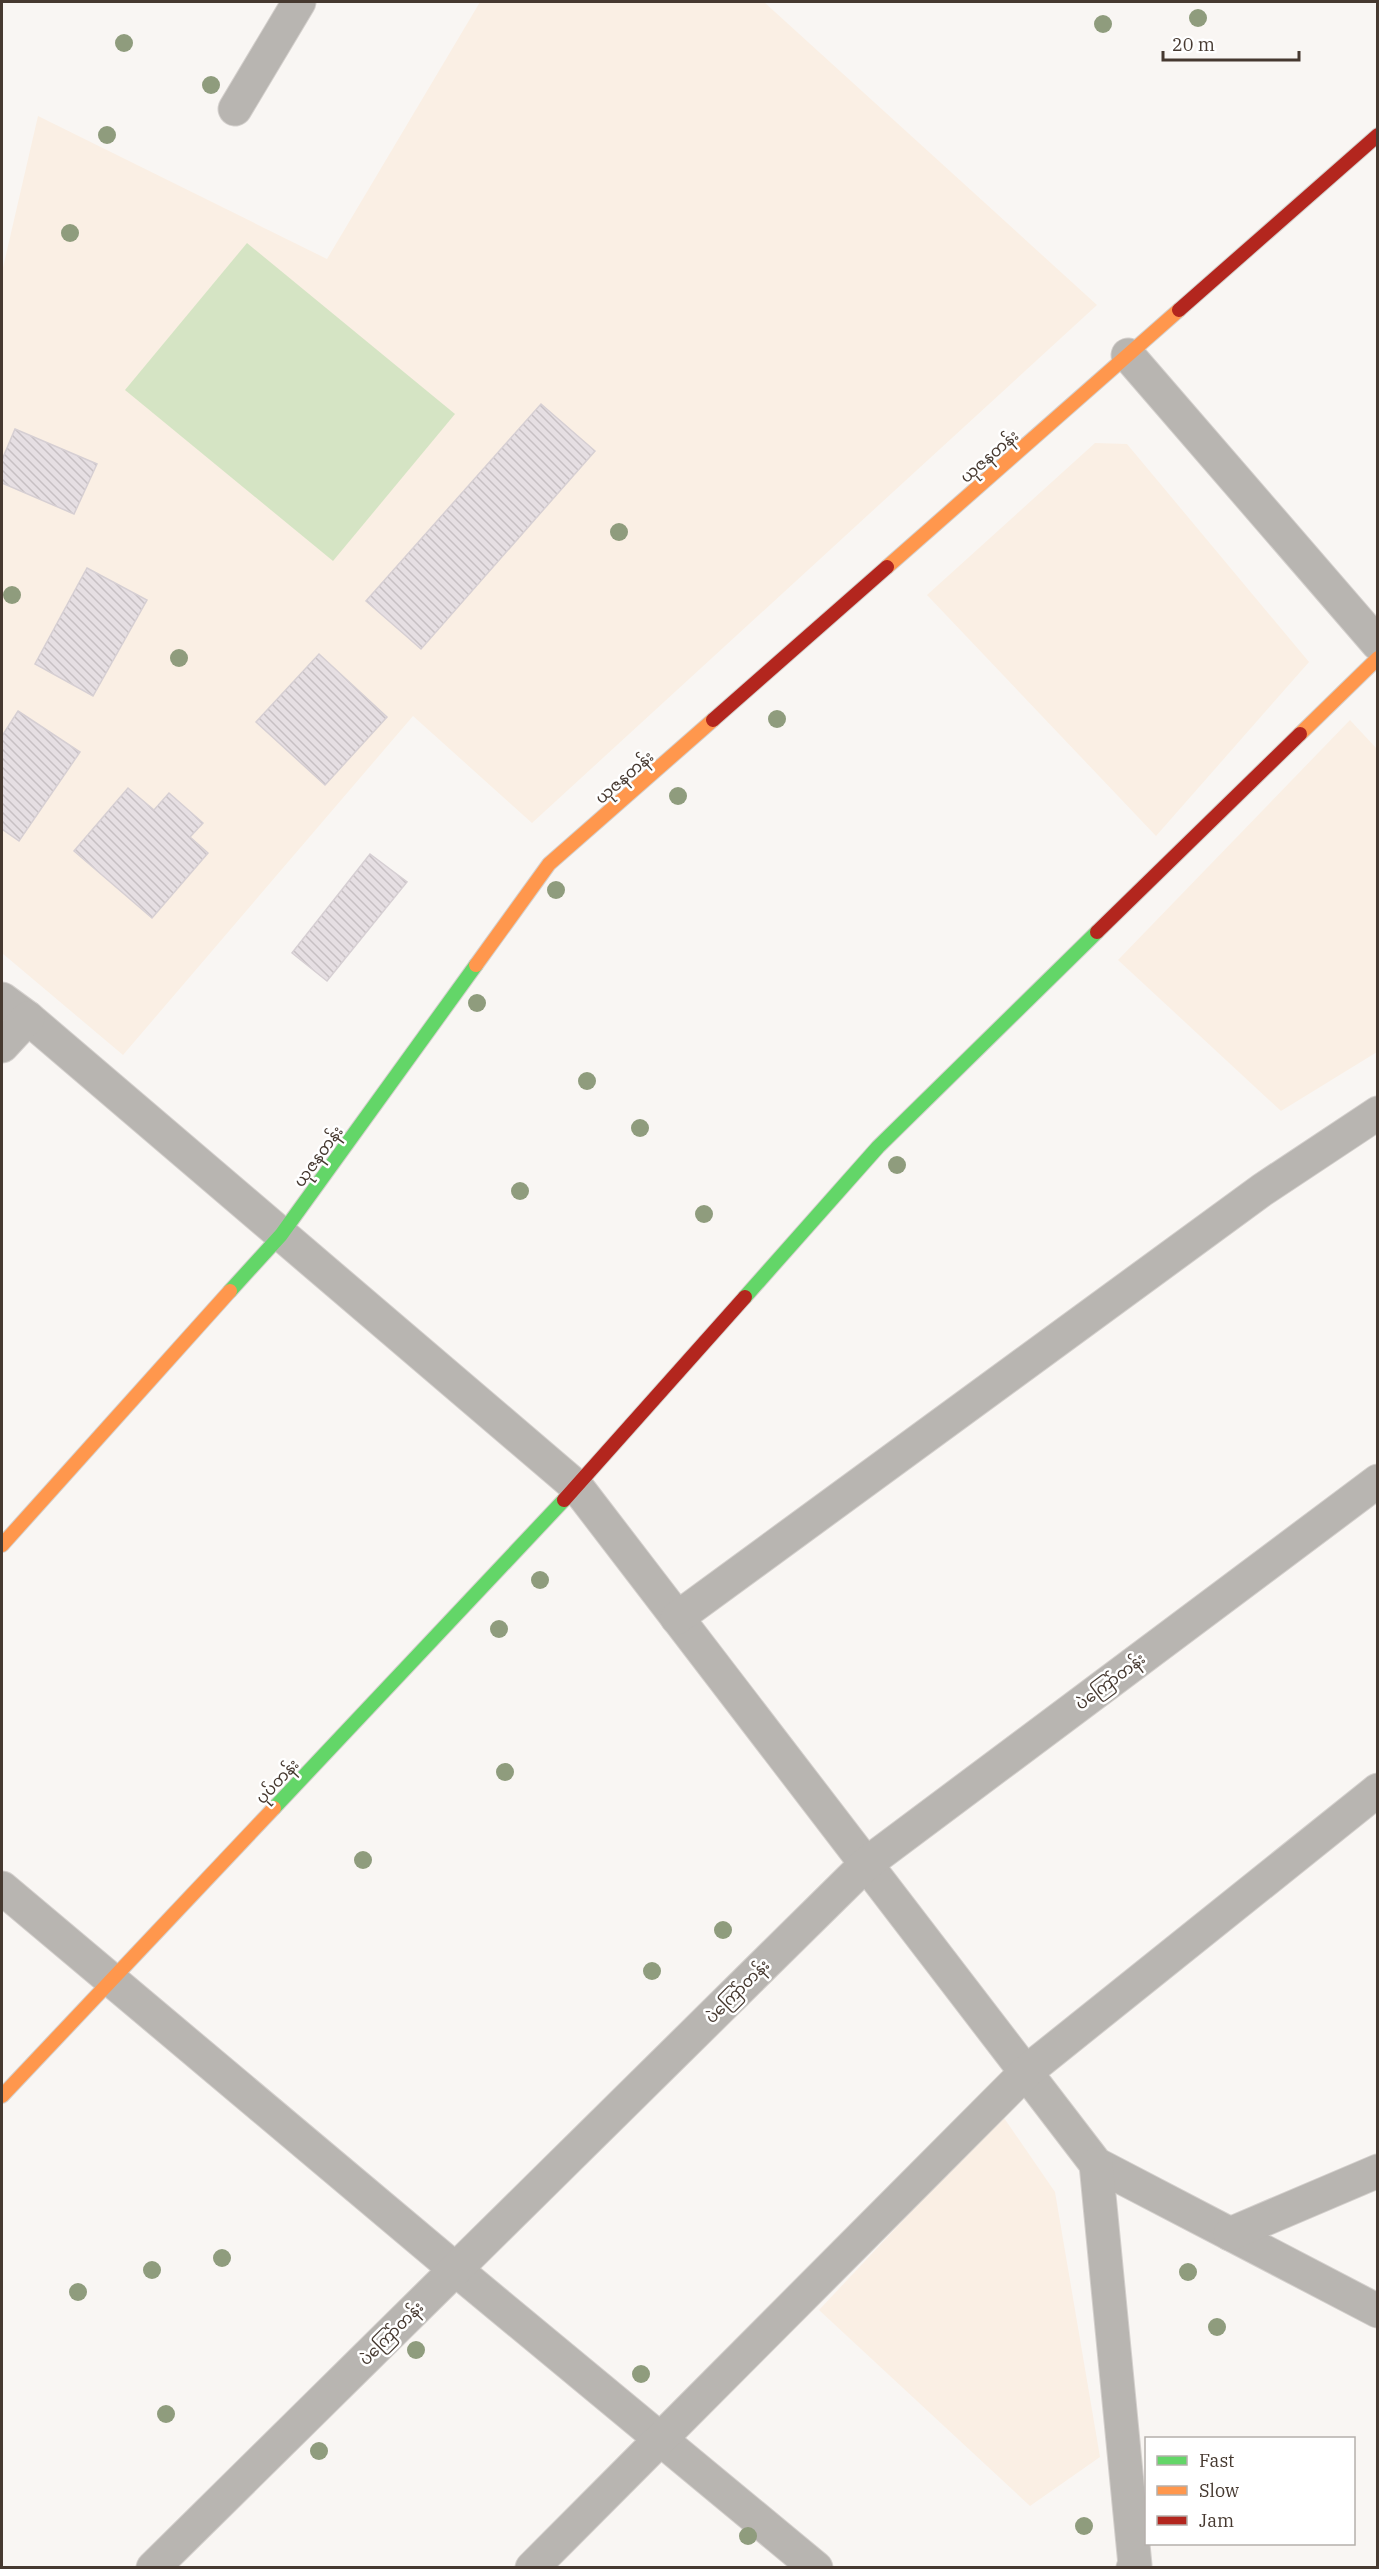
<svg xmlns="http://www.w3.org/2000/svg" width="1379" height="2569" viewBox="0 0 1379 2569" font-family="'IBM Plex Serif','Noto Sans Myanmar',serif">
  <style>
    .industrial { fill: #faefe4 }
    .grass { fill: #d5e4c4 }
    .building { fill: url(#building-back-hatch); stroke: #d6cfd3; stroke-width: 1.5 }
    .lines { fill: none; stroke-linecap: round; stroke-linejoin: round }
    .street-casing { stroke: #d4d0cd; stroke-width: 35 }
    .fast-casing { stroke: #d4d0cd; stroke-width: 16 }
    .slow-casing { stroke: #d4d0cd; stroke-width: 16 }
    .jam-casing { stroke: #d4d0cd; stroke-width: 16 }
    .street { stroke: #b8b5b1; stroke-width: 33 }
    .fast { stroke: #63d668; stroke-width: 14 }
    .slow { stroke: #ff974d; stroke-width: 14 }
    .jam { stroke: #b3261e; stroke-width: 14 }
    .tree { fill: #8f9c7d }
    .labels { text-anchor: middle; stroke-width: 5; stroke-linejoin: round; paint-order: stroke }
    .street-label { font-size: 16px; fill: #463930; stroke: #fff }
  </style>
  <defs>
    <pattern id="building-back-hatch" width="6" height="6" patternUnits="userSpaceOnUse" patternTransform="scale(1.5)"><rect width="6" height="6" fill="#e6dfe3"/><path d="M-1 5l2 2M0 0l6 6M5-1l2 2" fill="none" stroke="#c7c0c3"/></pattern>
  </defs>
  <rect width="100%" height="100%" fill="#f9f6f3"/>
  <g class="industrial">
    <path d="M480,2H764L1097,305L532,823L413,716L123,1055L2,953V272L38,116L327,259Z"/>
    <path d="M1095,443L1127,444L1309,662L1156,836L927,595Z"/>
    <path d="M1350,720L1377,749V1052L1281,1111L1118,960Z"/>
    <path d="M1002,2115L1055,2192L1100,2457L1030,2506L819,2310Z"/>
  </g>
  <path class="grass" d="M247,243L455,414L333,561L125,390Z"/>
  <g class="building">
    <path d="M541,404L595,451L421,649L366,601Z"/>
    <path d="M15,429L97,464L74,514L2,483V460Z"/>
    <path d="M87,568L147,600L93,696L35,664Z"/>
    <path d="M319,654L387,717L325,785L256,722Z"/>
    <path d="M18,711L80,752L19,841L2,829V736Z"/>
    <path d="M128,788L154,810L169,793L203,823L190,837L208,853L152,918L74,851Z"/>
    <path d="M370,854L407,882L327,981L292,953Z"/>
  </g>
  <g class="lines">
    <defs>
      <g id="street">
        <path d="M235,109L299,2"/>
        <path d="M1128,355L1378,644"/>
        <path d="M2,999L28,1018L577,1487L1096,2164L1378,2311"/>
        <path d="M2,1046L28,1018"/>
        <path d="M677,1618L1262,1190L1378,1113"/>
        <path d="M2,1888L455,2269L816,2568"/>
        <path d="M1096,2164L1135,2565L1133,2568"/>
        <path d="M1230,2234L1378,2171"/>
        <path d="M153,2568L866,1864L1378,1481"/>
        <path d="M532,2568L1026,2072L1378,1790"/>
      </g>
      <g id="fast">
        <path d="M230,1291L281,1235L476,965"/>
        <path d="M745,1297L878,1147L1097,932"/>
        <path d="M274,1808L564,1500"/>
      </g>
      <g id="slow">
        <path d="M887,567L1179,310"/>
        <path d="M1300,734L1378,658"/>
        <path d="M476,965L549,864L713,720"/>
        <path d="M2,1545L230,1291"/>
        <path d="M2,2096L274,1808"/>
      </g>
      <g id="jam">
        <path d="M1179,310L1378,135"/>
        <path d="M713,720L887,567"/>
        <path d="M1097,932L1300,734"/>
        <path d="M564,1500L745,1297"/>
      </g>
    </defs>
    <use href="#street" class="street-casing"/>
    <use href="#fast" class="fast-casing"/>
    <use href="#slow" class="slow-casing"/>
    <use href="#jam" class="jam-casing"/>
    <use href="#street" class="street"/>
    <use href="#fast" class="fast"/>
    <use href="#slow" class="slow"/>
    <use href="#jam" class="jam"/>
  </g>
  <g class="tree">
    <circle cx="1198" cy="18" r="9"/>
    <circle cx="1103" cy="24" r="9"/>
    <circle cx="124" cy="43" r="9"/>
    <circle cx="211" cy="85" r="9"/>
    <circle cx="107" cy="135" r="9"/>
    <circle cx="70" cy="233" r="9"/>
    <circle cx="619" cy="532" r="9"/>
    <circle cx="12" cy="595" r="9"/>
    <circle cx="179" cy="658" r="9"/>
    <circle cx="777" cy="719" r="9"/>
    <circle cx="678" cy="796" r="9"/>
    <circle cx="556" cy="890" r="9"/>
    <circle cx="477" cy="1003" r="9"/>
    <circle cx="587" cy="1081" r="9"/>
    <circle cx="640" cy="1128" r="9"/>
    <circle cx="897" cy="1165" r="9"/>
    <circle cx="520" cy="1191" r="9"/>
    <circle cx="704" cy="1214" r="9"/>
    <circle cx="540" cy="1580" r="9"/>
    <circle cx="499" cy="1629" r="9"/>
    <circle cx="505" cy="1772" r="9"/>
    <circle cx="363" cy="1860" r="9"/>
    <circle cx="723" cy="1930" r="9"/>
    <circle cx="652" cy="1971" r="9"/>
    <circle cx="222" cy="2258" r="9"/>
    <circle cx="152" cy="2270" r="9"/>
    <circle cx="1188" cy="2272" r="9"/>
    <circle cx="78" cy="2292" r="9"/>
    <circle cx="1217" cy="2327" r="9"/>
    <circle cx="416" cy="2350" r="9"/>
    <circle cx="641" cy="2374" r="9"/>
    <circle cx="166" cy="2414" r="9"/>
    <circle cx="319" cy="2451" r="9"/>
    <circle cx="1084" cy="2526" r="9"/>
    <circle cx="748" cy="2536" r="9"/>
  </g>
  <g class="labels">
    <g class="street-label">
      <text transform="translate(989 456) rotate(-41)" y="6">ယုဇနတန်း</text>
      <text transform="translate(624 777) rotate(-41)" y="6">ယုဇနတန်း</text>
      <text transform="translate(318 1156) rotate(-54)" y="6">ယုဇနတန်း</text>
      <text transform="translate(1110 1681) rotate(-37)" y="6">ပဲကြော်တန်း</text>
      <text transform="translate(277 1781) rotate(-47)" y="6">ပုပ်တန်း</text>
      <text transform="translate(737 1991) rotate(-45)" y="6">ပဲကြော်တန်း</text>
      <text transform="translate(391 2333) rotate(-45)" y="6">ပဲကြော်တန်း</text>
    </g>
  </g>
  <rect width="1379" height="2569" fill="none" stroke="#463930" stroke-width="6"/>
  <rect x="1145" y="2437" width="210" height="108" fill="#ffffff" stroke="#b5b0ac" stroke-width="1.5"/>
  <rect x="1157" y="2456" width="30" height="9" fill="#63d668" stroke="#b5b0ac" stroke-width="1.5"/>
  <text x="1199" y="2467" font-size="18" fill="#463930">Fast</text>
  <rect x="1157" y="2486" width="30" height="9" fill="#ff974d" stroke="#b5b0ac" stroke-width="1.5"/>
  <text x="1199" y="2497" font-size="18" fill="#463930">Slow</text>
  <rect x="1157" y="2516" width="30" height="9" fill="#b3261e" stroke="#b5b0ac" stroke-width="1.5"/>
  <text x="1199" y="2527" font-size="18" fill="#463930">Jam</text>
  <path d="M1163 51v9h136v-9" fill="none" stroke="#463930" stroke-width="3"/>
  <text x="1172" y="51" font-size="18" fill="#463930" stroke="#ffffff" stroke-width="4.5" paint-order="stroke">20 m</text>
</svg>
